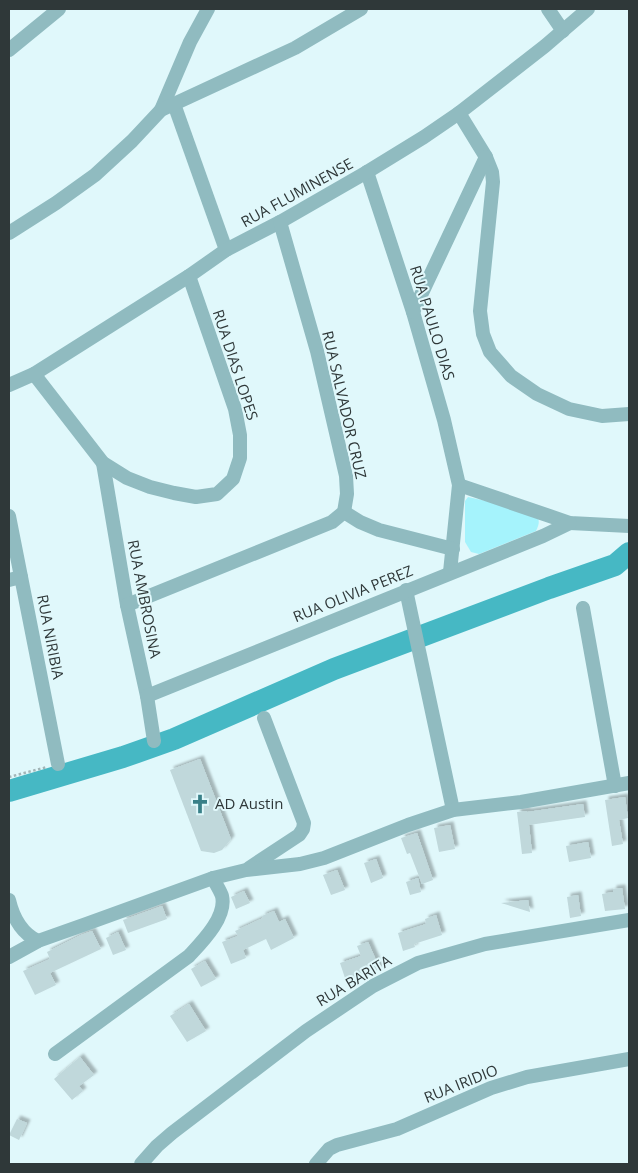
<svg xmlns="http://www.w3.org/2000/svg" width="638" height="1173" viewBox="0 0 638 1173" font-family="'Open Sans',sans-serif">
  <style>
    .green { fill: #a5f3fc }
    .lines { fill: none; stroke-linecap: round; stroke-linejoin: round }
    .river { stroke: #46b8c4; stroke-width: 22 }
    .building { fill: #c0d8db; filter: url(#shadow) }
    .path { stroke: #a2b5b7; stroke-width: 2.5; stroke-dasharray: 2.5 2.5; stroke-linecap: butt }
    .minor { stroke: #90bbc0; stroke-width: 14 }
    .labels { text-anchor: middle; stroke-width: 4; stroke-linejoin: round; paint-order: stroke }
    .street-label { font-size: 15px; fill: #2f3839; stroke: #e0f8fb }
    .poi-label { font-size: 15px; fill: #2f3839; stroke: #e0f8fb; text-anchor: start }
  </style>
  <defs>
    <filter id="shadow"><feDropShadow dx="3.5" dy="-3.5" stdDeviation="1" flood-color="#0004"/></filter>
  </defs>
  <rect width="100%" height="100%" fill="#e0f8fb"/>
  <path class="green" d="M468,497L532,511C539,518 541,521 536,531L479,554L471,552L465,542V501Z"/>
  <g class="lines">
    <path class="river" d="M9,791L123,757L174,739L334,669L549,588L615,565L629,553"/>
  </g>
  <g class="building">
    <path d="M200,759L231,839L222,850L214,853L201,851L170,770Z"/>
    <path d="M625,797L628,818L619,820L623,844L612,846L605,800Z"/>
    <path d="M583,804L585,817L529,825L532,853L522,854L517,812L527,811V812Z"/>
    <path d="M450,825L455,849L439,852L434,828Z"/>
    <path d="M417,833L433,880L422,884L410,853L407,854L401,838Z"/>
    <path d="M588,842L591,858L569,862L566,846Z"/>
    <path d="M376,859L383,878L371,883L364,863Z"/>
    <path d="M337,870L345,890L331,895L323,875Z"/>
    <path d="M418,878L421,892L410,895L406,882Z"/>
    <path d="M622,888L625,909L605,911L602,894L613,892V889Z"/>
    <path d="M244,891L250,903L236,909L231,897Z"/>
    <path d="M578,895L581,916L570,918L567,897Z"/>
    <path d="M528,900L530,912L501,903Z"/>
    <path d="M162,906L167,919L128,933L123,920Z"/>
    <path d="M274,911L279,922L285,919L294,938L271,950L266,939L243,950L246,958L231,964L222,942L238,936L235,931L263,918L262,916Z"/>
    <path d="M436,915L442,935L414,944L415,947L403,951L398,933L426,924L425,919Z"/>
    <path d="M92,931L101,949L50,973L56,985L35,995L23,971L50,959L47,952L81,935Z"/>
    <path d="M118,932L126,950L113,955L106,938Z"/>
    <path d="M368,942L380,969L369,974L368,973L346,981L340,963L361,956L357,946Z"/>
    <path d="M205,961L216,979L201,987L191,969Z"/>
    <path d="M189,1004L206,1031L187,1042L170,1016Z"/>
    <path d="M80,1057L94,1075L79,1086L83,1091L72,1100L54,1079Z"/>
    <path d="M17,1119L27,1123L19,1140L9,1135Z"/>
  </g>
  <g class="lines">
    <path class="path" d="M9,777L47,767"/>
    <g class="minor">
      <path d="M548,9L563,31"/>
      <path d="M9,50L59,9"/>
      <path d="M174,104L226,250"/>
      <path d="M161,110L190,42L208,9"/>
      <path d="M459,113L486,157L492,172L493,182L480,311L483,334L490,352L511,376L537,394L569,409L602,416L629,414"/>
      <path d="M367,172L413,312L444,420L459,485L450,572"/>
      <path d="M9,233L56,203L95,175L132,141L161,110L295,48L361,9"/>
      <path d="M413,312L486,157"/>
      <path d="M34,374L103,463L127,478L150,487L174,493L196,497L217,494L233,479L240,458V435L235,409L189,276"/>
      <path d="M9,385L34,374L189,276L226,250L280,222L367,172L424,137L459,113L545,46L588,9"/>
      <path d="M103,463L127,605L147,696L154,741"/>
      <path d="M459,485L570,523L629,526"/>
      <path d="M344,512L360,522L379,530L453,549"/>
      <path d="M9,516L58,764"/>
      <path d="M9,580L21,577"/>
      <path d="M406,590L453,810"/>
      <path d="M127,605L332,522L344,512L347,494L346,476L317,351L280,222"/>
      <path d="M583,608L615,786"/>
      <path d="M147,696L543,536L570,523"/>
      <path d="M249,868L299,835L303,829L304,823L264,718"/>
      <path d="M9,900C13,917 21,933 38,941"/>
      <path d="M9,957L38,941L86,924L213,878L246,870L300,864L324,858L408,825L453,810L521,802L629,783"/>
      <path d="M55,1054L189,956C202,942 227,917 222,896C220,890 215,883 213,878"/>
      <path d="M141,1164L157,1146L172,1133L306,1031L373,986L418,963L485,944L629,920"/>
      <path d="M316,1164L329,1149L337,1145L397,1129L491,1088L527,1077L629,1059"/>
    </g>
  </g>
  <defs>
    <symbol id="church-bare" viewBox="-9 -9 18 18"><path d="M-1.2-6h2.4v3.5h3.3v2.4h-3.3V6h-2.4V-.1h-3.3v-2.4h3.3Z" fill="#398088" stroke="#e0f8fb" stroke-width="2.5" paint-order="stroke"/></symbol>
  </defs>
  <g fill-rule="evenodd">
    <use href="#church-bare" x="186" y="790" width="28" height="28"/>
  </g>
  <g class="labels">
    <g class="street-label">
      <text transform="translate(297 193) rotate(-29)" y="5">RUA FLUMINENSE</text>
      <text transform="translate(432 323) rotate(73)" y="5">RUA PAULO DIAS</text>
      <text transform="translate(235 365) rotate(72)" y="5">RUA DIAS LOPES</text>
      <text transform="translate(344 405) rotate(77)" y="5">RUA SALVADOR CRUZ</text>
      <text transform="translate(353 594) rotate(-22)" y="5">RUA OLIVIA PEREZ</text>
      <text transform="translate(144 599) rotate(79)" y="5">RUA AMBROSINA</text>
      <text transform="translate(50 637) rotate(79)" y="5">RUA NIRIBIA</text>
      <text transform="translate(354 981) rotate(-31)" y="5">RUA BARITA</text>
      <text transform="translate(461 1084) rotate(-22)" y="5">RUA IRIDIO</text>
    </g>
    <g class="poi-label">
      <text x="215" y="809">AD Austin</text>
    </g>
  </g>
  <rect width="638" height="1173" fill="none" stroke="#2f3839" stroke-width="20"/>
</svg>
